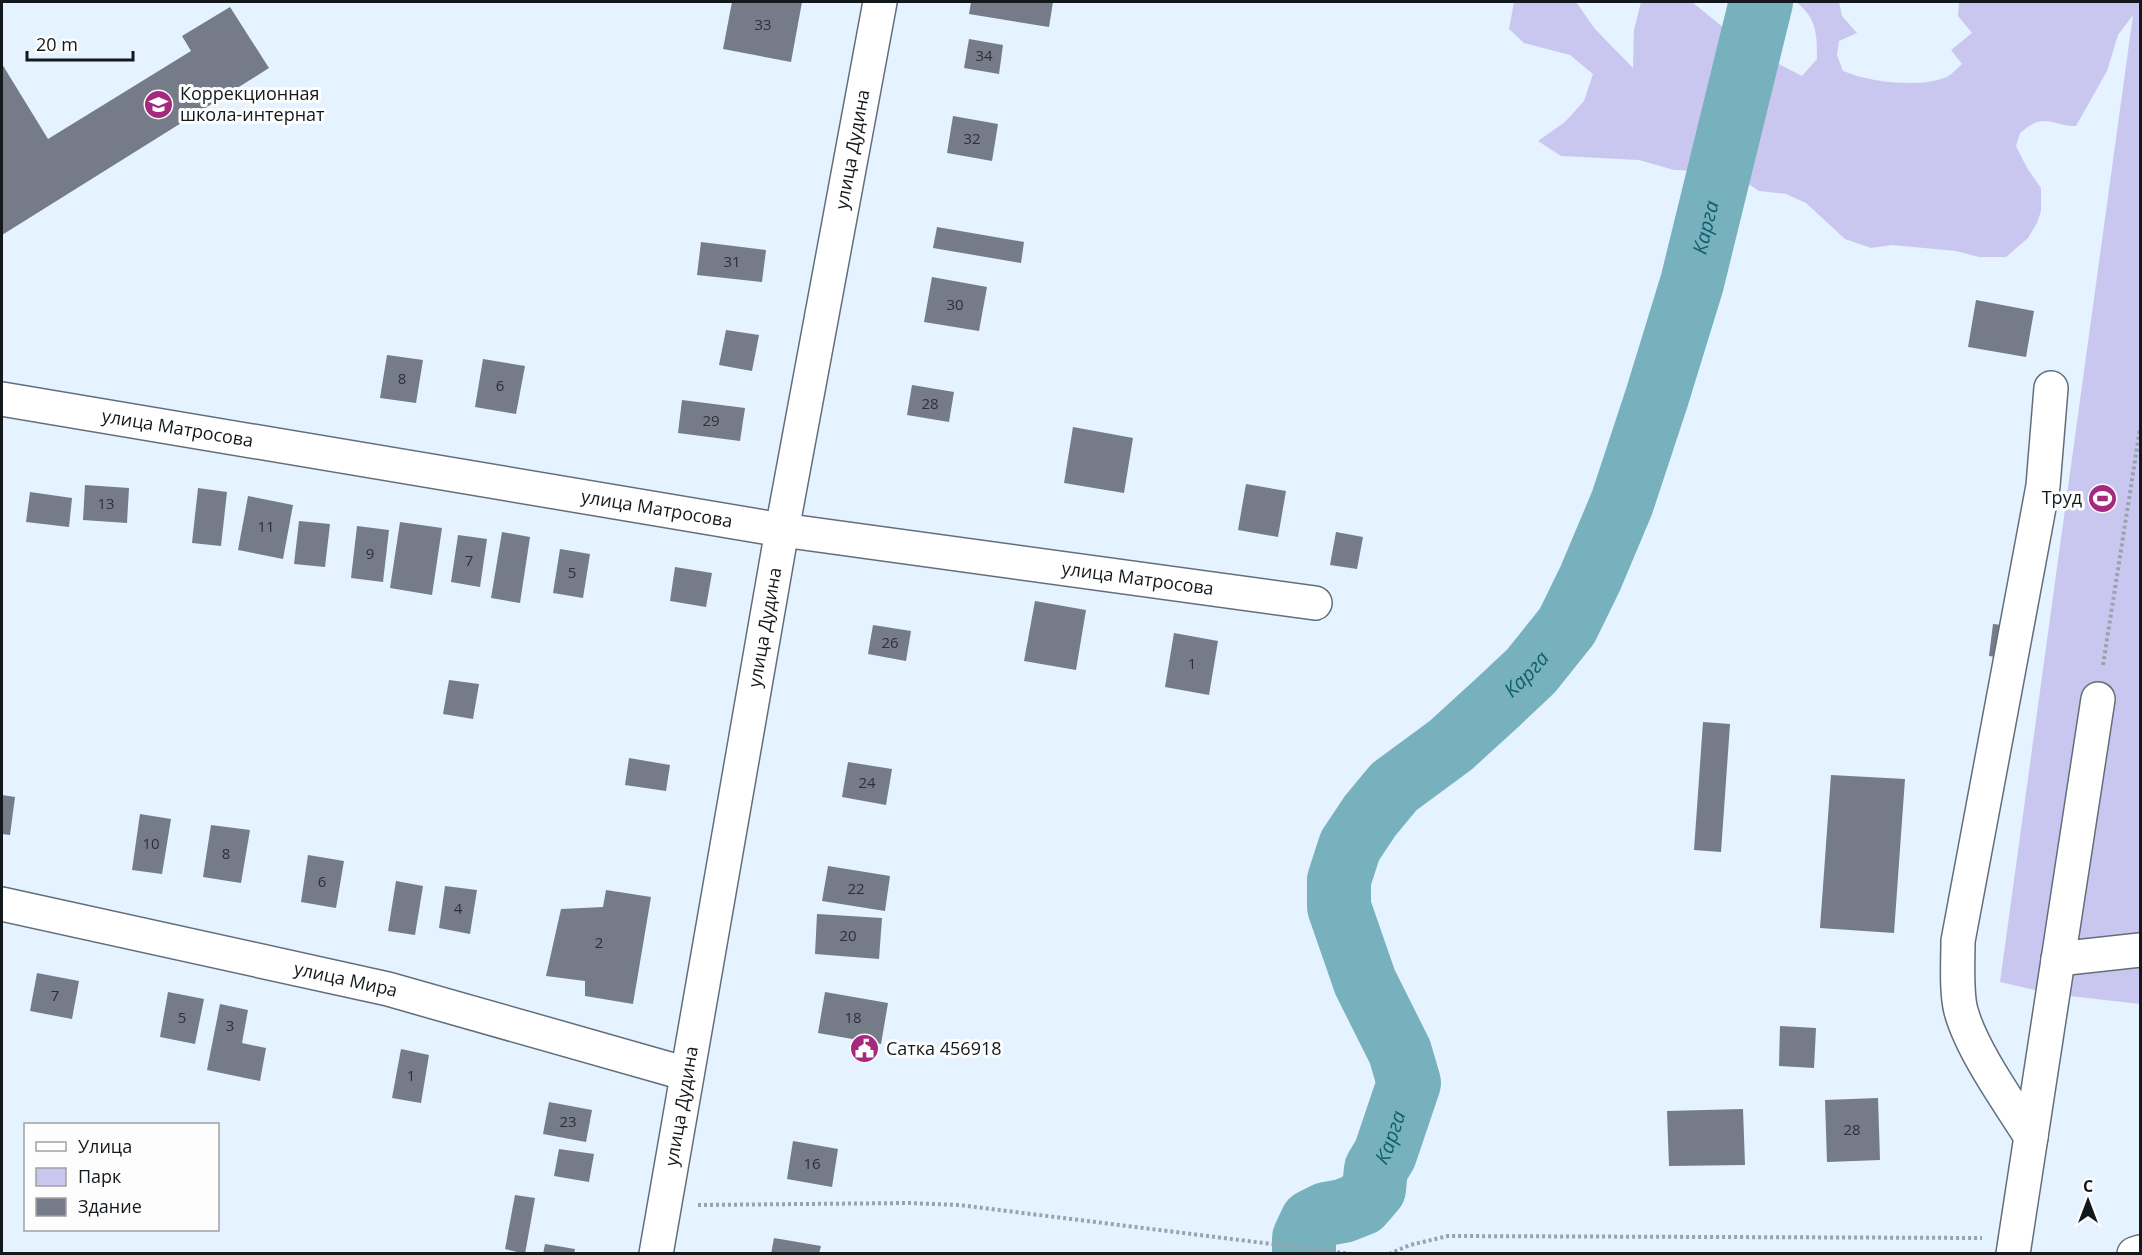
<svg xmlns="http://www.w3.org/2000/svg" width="2142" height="1255" viewBox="0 0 2142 1255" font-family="'Open Sans',sans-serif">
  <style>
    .green { fill: #c9c7f0 }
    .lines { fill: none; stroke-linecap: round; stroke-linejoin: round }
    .river { stroke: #77b1bd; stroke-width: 64 }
    .building { fill: #767b89 }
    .minor-casing { stroke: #636e79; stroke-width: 36 }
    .path { stroke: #99a3ad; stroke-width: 4; stroke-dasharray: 3 3; stroke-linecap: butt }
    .minor { stroke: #fff; stroke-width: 33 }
    .labels { text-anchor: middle; stroke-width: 6; stroke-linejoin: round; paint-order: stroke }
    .number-label { font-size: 15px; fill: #2c3137 }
    .poi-label { font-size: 18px; fill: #13181c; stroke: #fdfdfd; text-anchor: start }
    .street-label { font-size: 18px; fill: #13181c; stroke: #fdfdfd }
    .water-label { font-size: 20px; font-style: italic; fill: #10606e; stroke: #fdfdfd }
  </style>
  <rect width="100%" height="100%" fill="#e5f2ff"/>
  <path class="green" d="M1514,2H1576L1595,29L1633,68L1634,30L1641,2H1692L1750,49L1802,76L1817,59C1817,35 1817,18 1796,2H1839L1842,16L1857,33L1839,41L1837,55L1843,71C1870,82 1916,88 1944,78C1951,76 1957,68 1962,64L1951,50L1972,33L1958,16L1959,2H2140V1004L2052,994L2000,982L2133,15L2118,35L2107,71L2076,126C2062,127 2049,118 2037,122C2031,124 2025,129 2020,133L2016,146L2027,168L2041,188V211L2037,223L2028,238L2006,257H1979L1956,251L1892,245L1871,248L1845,239L1806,203L1786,194L1759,191L1731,172L1674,170L1639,160L1561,156L1538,141L1565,122L1584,101L1593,74L1570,55L1524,43L1509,29Z"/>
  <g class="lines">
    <path class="river" id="s1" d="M1304,1254V1238L1312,1221L1326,1214L1343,1211L1361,1204L1374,1189L1376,1169L1385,1154L1409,1083L1400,1052L1365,982L1339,907V880L1350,846L1370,816L1394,787L1451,745L1497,703L1531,671L1567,626L1590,579L1622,503L1657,397L1692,283L1761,2"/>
  </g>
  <g class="building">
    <path d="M732,2H802L791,62L723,49Z"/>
    <path d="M971,2H1053L1049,27L969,14Z"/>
    <path d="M230,7L269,68L2,235V64L48,139L191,51L182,36Z"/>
    <path d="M969,39L1003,45L999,74L964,68Z"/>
    <path d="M953,116L998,124L992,161L947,153Z"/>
    <path d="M937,227L1024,242L1021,263L933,248Z"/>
    <path d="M701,242L766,250L762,282L697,275Z"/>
    <path d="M932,277L987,287L979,331L924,322Z"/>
    <path d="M1976,300L2034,311L2026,357L1968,347Z"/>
    <path d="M726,330L759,335L752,371L719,365Z"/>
    <path d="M387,355L423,360L416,403L380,398Z"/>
    <path d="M483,359L525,366L516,414L475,407Z"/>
    <path d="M912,385L954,392L949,422L907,415Z"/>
    <path d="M682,400L745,408L740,441L678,433Z"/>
    <path d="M1073,427L1133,438L1124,493L1064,483Z"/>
    <path d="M1246,484L1286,491L1278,537L1238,530Z"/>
    <path d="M85,485L129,488L127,523L83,520Z"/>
    <path d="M198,488L227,492L221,546L192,543Z"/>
    <path d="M30,492L72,498L69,527L26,522Z"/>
    <path d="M248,496L293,505L283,559L238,550Z"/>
    <path d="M299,521L330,524L325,567L294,564Z"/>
    <path d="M400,522L442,528L432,595L390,588Z"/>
    <path d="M357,526L389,530L383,582L351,578Z"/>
    <path d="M502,532L530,537L520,603L491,598Z"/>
    <path d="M1336,532L1363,537L1357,569L1330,565Z"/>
    <path d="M458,535L487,539L480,587L451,582Z"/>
    <path d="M560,549L590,554L583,598L553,593Z"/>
    <path d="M675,567L712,573L706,607L670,601Z"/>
    <path d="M1035,601L1086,610L1076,670L1024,661Z"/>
    <path d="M1993,624L2027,628L2023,661L1989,656Z"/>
    <path d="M873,625L911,631L906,661L868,654Z"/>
    <path d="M1174,633L1218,641L1209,695L1165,687Z"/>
    <path d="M449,680L479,684L473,719L443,714Z"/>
    <path d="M1703,722L1730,724L1721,852L1694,850Z"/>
    <path d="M629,758L670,765L666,791L625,785Z"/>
    <path d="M848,762L892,769L886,805L842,797Z"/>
    <path d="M1831,775L1905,779L1894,933L1820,928Z"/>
    <path d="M2,795L15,797L10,835L2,834Z"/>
    <path d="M140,814L171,819L162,874L132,870Z"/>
    <path d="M211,825L250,830L241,883L203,877Z"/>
    <path d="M308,855L344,861L336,908L301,902Z"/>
    <path d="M828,866L890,876L885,911L822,901Z"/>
    <path d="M396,881L423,886L415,935L388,931Z"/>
    <path d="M445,886L477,890L470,934L439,928Z"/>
    <path d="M606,890L651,897L633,1004L585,996V981L546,976L561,909L603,907Z"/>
    <path d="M817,914L882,918L879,959L815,954Z"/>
    <path d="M37,973L79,981L72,1019L30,1011Z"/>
    <path d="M168,992L204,999L195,1044L160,1037Z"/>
    <path d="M825,992L888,1003L881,1044L818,1033Z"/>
    <path d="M220,1004L248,1010L242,1043L266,1048L260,1081L207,1070Z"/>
    <path d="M1780,1026L1816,1028L1814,1068L1779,1066Z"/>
    <path d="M401,1049L429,1055L421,1103L392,1098Z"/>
    <path d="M1878,1098L1880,1160L1827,1162L1825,1100Z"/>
    <path d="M549,1102L592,1110L586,1142L543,1134Z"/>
    <path d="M1743,1109L1745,1165L1669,1166L1667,1111Z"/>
    <path d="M793,1141L838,1149L832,1187L787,1179Z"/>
    <path d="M559,1149L594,1154L589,1182L554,1176Z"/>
    <path d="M515,1195L535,1198L525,1254L505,1249Z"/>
    <path d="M774,1238L821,1246L819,1254H771Z"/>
    <path d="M545,1244L575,1249L574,1254H543Z"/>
  </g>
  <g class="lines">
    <defs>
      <g id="minor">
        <path id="s2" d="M2,399L782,530L1315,603"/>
        <path id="s3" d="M2,904L388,989L687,1074"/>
        <path d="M2058,959L2140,950"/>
        <path d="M2031,1137C2009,1102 1972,1051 1961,1011C1956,993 1958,961 1958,941L2043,486L2051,388"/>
        <path id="s4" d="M656,1254L782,530L880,2"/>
        <path d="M2013,1254L2098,699"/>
        <path d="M2134,1254L2140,1252"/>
      </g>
    </defs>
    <use href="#minor" class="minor-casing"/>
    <g class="path">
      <path d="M2103,665L2140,429"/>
      <path d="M698,1205L909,1203L959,1205L1352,1254"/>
      <path d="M1389,1254L1410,1245L1448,1236L1982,1238"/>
    </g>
    <use href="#minor" class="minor"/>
  </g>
  <defs>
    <symbol id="school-disc" viewBox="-11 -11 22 22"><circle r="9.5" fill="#a52a7d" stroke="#fdfdfd"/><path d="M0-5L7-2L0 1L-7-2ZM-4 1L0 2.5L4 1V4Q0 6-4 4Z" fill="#fff"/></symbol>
    <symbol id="stadium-disc" viewBox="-11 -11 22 22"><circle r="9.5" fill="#a52a7d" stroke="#fdfdfd"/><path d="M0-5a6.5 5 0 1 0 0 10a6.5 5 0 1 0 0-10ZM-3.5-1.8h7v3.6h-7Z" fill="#fff"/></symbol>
    <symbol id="civic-disc" viewBox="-11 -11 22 22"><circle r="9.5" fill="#a52a7d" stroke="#fdfdfd"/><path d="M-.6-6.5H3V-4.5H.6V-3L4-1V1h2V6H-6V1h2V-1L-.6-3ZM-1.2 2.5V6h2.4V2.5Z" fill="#fff"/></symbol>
  </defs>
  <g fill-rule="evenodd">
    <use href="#school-disc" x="142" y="88" width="33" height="33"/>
    <use href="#stadium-disc" x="2086" y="482" width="33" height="33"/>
    <use href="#civic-disc" x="848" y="1032" width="33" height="33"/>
  </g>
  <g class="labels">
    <g class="number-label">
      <text x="763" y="30">33</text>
      <text x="984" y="61">34</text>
      <text x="972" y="144">32</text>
      <text x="732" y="267">31</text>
      <text x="955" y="310">30</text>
      <text x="402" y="384">8</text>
      <text x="500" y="391">6</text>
      <text x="930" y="409">28</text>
      <text x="711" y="426">29</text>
      <text x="106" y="509">13</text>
      <text x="266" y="532">11</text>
      <text x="370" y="559">9</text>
      <text x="469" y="566">7</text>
      <text x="572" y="578">5</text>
      <text x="890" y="648">26</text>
      <text x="1192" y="669">1</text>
      <text x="867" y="788">24</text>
      <text x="151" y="849">10</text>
      <text x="226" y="859">8</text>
      <text x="322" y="887">6</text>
      <text x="856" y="894">22</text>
      <text x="458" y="914">4</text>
      <text x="848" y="941">20</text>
      <text x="599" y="948">2</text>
      <text x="55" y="1001">7</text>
      <text x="182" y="1023">5</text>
      <text x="853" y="1023">18</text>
      <text x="230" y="1031">3</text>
      <text x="411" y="1081">1</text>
      <text x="568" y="1127">23</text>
      <text x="1852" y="1135">28</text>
      <text x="812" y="1169">16</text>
    </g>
    <g class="poi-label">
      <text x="180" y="100">Коррекционная<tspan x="180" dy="21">школа-интернат</tspan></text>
      <text x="2082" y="504" text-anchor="end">Труд</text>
      <text x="886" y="1055">Сатка 456918</text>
    </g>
    <g class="street-label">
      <text dy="6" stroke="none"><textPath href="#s4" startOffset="1122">улица Дудина</textPath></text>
      <text dy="6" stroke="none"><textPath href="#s2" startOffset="178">улица Матросова</textPath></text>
      <text dy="6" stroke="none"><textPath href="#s2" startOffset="664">улица Матросова</textPath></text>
      <text dy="6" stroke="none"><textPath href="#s2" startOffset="1150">улица Матросова</textPath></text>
      <text dy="6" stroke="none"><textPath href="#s4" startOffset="636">улица Дудина</textPath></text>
      <text dy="6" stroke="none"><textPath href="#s3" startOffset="352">улица Мира</textPath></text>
      <text dy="6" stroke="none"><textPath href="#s4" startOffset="150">улица Дудина</textPath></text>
    </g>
    <g class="water-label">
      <text dy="7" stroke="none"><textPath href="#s1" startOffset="1206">Карга</textPath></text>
      <text dy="7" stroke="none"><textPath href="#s1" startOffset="720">Карга</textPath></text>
      <text dy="7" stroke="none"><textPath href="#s1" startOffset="162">Карга</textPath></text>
    </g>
  </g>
  <rect width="2142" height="1255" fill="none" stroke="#13181c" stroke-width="6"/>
  <rect x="24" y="1123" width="195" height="108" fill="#fdfdfd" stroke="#9fa1a3" stroke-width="1.5"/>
  <rect x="36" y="1142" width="30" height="9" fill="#ffffff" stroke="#9fa1a3" stroke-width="1.5"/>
  <text x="78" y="1153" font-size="18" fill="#13181c">Улица</text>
  <rect x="36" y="1168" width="30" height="18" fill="#c9c7f0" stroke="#9fa1a3" stroke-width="1.5"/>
  <text x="78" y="1183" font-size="18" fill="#13181c">Парк</text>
  <rect x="36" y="1198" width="30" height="18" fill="#767b89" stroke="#9fa1a3" stroke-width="1.5"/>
  <text x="78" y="1213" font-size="18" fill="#13181c">Здание</text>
  <g transform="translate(2088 1201)" stroke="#fdfdfd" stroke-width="4.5" paint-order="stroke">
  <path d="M0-4.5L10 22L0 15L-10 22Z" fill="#13181c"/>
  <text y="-9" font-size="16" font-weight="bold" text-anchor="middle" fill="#13181c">С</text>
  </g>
  <path d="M27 51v9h106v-9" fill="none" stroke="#13181c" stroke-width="3"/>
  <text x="36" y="51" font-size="18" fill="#13181c" stroke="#fdfdfd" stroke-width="4.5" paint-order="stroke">20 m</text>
</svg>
